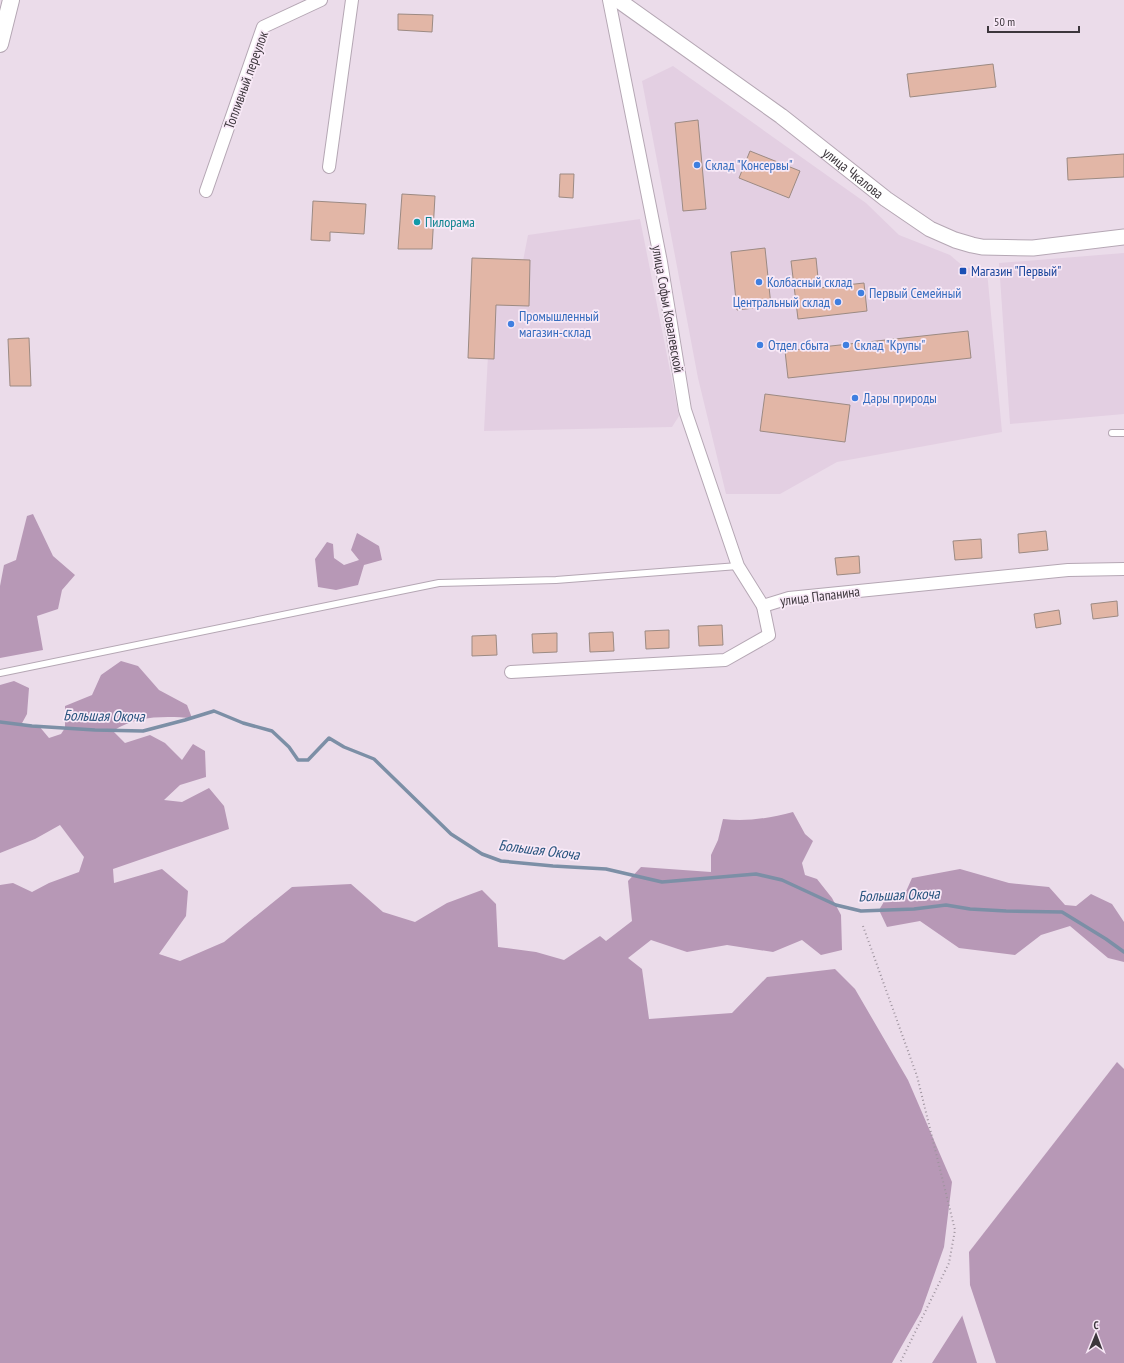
<svg xmlns="http://www.w3.org/2000/svg" width="1124" height="1363" viewBox="0 0 1124 1363" font-family="'PT Sans Narrow',sans-serif">
  <style>
    .built { fill: #e3cfe2 }
    .forest { fill: #b798b6 }
    .lines { fill: none; stroke-linecap: round; stroke-linejoin: round }
    .stream { stroke: #7c8fa6; stroke-width: 3.5 }
    .building { fill: #e2b6a6; stroke: #9c8a83 }
    .service-casing { stroke: #b5a7b4; stroke-width: 8 }
    .minor-casing { stroke: #b5a7b4; stroke-width: 14 }
    .tertiary-casing { stroke: #b5a7b4; stroke-width: 17 }
    .secondary-casing { stroke: #b5a7b4; stroke-width: 18 }
    .path { stroke: #9f949f; stroke-width: 2; stroke-dasharray: 1 3; stroke-linecap: butt }
    .service { stroke: #fff; stroke-width: 6 }
    .minor { stroke: #fff; stroke-width: 12 }
    .tertiary { stroke: #fff; stroke-width: 15 }
    .secondary { stroke: #fff; stroke-width: 16 }
    .shop-dot { fill: #3f7fe0; stroke: #f8e9f7; stroke-width: 1.5 }
    .culture-dot { fill: #0f9aa8; stroke: #f8e9f7; stroke-width: 1.5 }
    .transit-dot { fill: #1a4fb4; stroke: #f8e9f7; stroke-width: 1.5 }
    .labels { text-anchor: middle; stroke-width: 3.5; stroke-linejoin: round; paint-order: stroke }
    .street-label { font-size: 14px; fill: #3c363c; stroke: #f8e9f7 }
    .shop-label { font-size: 14px; fill: #366cbe; stroke: #f8e9f7; text-anchor: start }
    .culture-label { font-size: 14px; fill: #0d838f; stroke: #f8e9f7; text-anchor: start }
    .transit-label { font-size: 14px; fill: #164399; stroke: #f8e9f7; text-anchor: start }
    .water-label { font-size: 15px; font-style: italic; fill: #28547e; stroke: #f8e9f7 }
  </style>
  <rect width="100%" height="100%" fill="#ebdcea"/>
  <g class="built">
    <path d="M673,66L866,203L899,235L950,255L964,267L987,271L1002,432L837,462L780,494H726L698,378L642,81Z"/>
    <path d="M640,219L679,416L672,427L484,431L493,260L523,261L528,235Z"/>
    <path d="M1124,253V414L1010,424L999,263Z"/>
  </g>
  <g class="forest">
    <path d="M33,514L53,556L75,575L62,590L58,609L37,616L43,650L0,658V586L4,565L16,560L27,516Z"/>
    <path d="M357,533L379,546L382,560L364,565L358,585L336,590L318,587L315,559L327,542L333,544L334,558L344,565L359,560L351,550Z"/>
    <path d="M121,661L138,666L159,690L187,705L192,718C166,716 136,715 113,731L125,743L150,735L165,743L182,760L193,744L205,751L206,777L180,785L164,800L182,802L209,788L224,806L229,829L113,869L114,883L162,869L188,891L186,916L159,954L180,961L224,942L292,887L351,884L383,912L415,922L447,903L482,890L496,904L498,947L536,952L564,960L600,936L606,941L632,921L628,881L641,867L711,872V855L718,840L723,819C747,822 770,818 793,812L805,834L813,841L802,863L805,875L817,879L832,898L841,915L842,950L821,955L802,940L773,952L727,945L687,952L651,940L628,958L642,969L649,1019L732,1013L767,977L835,969L855,989L908,1080L952,1182L944,1247L921,1312L892,1363H0V885L13,883L32,892L49,883L79,872L84,857L60,825L35,839L0,853V685L14,681L29,688L27,714L21,725L39,726L49,738L61,734L65,728V706L92,695L101,675Z"/>
    <path d="M960,869L1009,883L1049,887L1065,905L1076,906L1091,894L1112,904L1124,922V962L1108,958L1070,926L1041,935L1015,955L959,948L920,921L887,927L879,910L885,900L904,896L912,878Z"/>
    <path d="M1117,1062L1124,1069V1363H996L970,1285L969,1252Z"/>
    <path d="M962,1315L977,1363H932L962,1316Z"/>
  </g>
  <g class="lines">
    <path class="stream" d="M0,722L32,726L95,730L143,731L185,720L214,711L243,723L272,731L289,747L298,760H308L329,738L344,747L374,759L451,834L482,854L501,861L553,866L606,869L662,882L756,874L782,880L836,905L861,911L914,909L946,905L970,909L1006,911L1062,912L1106,939L1124,952"/>
  </g>
  <g class="building">
    <path d="M398,14L433,15L432,32L398,30Z"/>
    <path d="M993,64L996,87L910,97L907,74Z"/>
    <path d="M698,120L706,209L683,211L675,123Z"/>
    <path d="M750,151L800,171L789,198L739,178Z"/>
    <path d="M1124,154V177L1068,180L1067,158Z"/>
    <path d="M560,174H574L573,198L559,197Z"/>
    <path d="M402,194L435,196L432,249H398Z"/>
    <path d="M313,201L366,204L364,234L330,232V241L311,240Z"/>
    <path d="M765,248L771,306L737,310L731,252Z"/>
    <path d="M472,258L530,260L529,306L496,305L494,359L468,358Z"/>
    <path d="M816,258L819,288L864,283L867,311L798,319L791,261Z"/>
    <path d="M968,331L971,358L788,378L785,351Z"/>
    <path d="M29,338L31,386H10L8,339Z"/>
    <path d="M765,394L850,405L845,442L760,431Z"/>
    <path d="M1046,531L1048,550L1019,553L1018,534Z"/>
    <path d="M981,539L982,558L955,560L953,541Z"/>
    <path d="M859,556L860,573L837,575L835,558Z"/>
    <path d="M1117,601L1118,616L1093,619L1091,604Z"/>
    <path d="M1059,610L1061,624L1036,628L1034,614Z"/>
    <path d="M722,625L723,645L699,646L698,626Z"/>
    <path d="M669,630V648L646,649L645,631Z"/>
    <path d="M613,632L614,651L590,652L589,633Z"/>
    <path d="M557,633V652L533,653L532,634Z"/>
    <path d="M496,635L497,655L472,656V636Z"/>
  </g>
  <g class="lines">
    <defs>
      <g id="service">
        <path d="M1112,433H1124"/>
        <path d="M0,673L439,583L556,580L738,566"/>
      </g>
      <g id="minor">
        <path d="M609,0L661,262L685,410L738,566L763,606"/>
        <path d="M329,167L352,0"/>
        <path d="M206,191L263,27L321,0"/>
        <path d="M511,672L725,660L769,635L763,606L789,598L1068,570L1124,569"/>
      </g>
      <g id="tertiary">
        <path id="s1" d="M618,0L781,116L886,199L930,229L955,240L972,245L982,247L1033,248L1124,237"/>
      </g>
      <path id="secondary" d="M0,44L11,0"/>
    </defs>
    <use href="#service" class="service-casing"/>
    <use href="#minor" class="minor-casing"/>
    <use href="#tertiary" class="tertiary-casing"/>
    <use href="#secondary" class="secondary-casing"/>
    <path class="path" d="M863,926L917,1076L955,1230L949,1263L900,1363"/>
    <use href="#service" class="service"/>
    <use href="#minor" class="minor"/>
    <use href="#tertiary" class="tertiary"/>
    <use href="#secondary" class="secondary"/>
  </g>
  <g class="shop-dot">
    <circle cx="697" cy="165" r="4"/>
    <circle cx="759" cy="282" r="4"/>
    <circle cx="861" cy="293" r="4"/>
    <circle cx="838" cy="302" r="4"/>
    <circle cx="511" cy="324" r="4"/>
    <circle cx="760" cy="345" r="4"/>
    <circle cx="846" cy="345" r="4"/>
    <circle cx="855" cy="398" r="4"/>
  </g>
  <circle class="culture-dot" cx="417" cy="222" r="4"/>
  <rect class="transit-dot" x="959" y="267" width="8" height="8" rx="2"/>
  <g class="labels">
    <g class="street-label">
      <text transform="translate(246 80) rotate(-70)" y="5">Топливный переулок</text>
      <text dy="5" stroke="none"><textPath href="#s1" startOffset="292">улица Чкалова</textPath></text>
      <text transform="translate(668 309) rotate(80)" y="5">улица Софьи Ковалевской</text>
      <text transform="translate(820 596) rotate(-7)" y="5">улица Папанина</text>
    </g>
    <g class="shop-label">
      <text x="705" y="170">Склад "Консервы"</text>
      <text x="767" y="287">Колбасный склад</text>
      <text x="869" y="298">Первый Семейный</text>
      <text x="830" y="307" text-anchor="end">Центральный склад</text>
      <text x="519" y="321">Промышленный<tspan x="519" dy="16">магазин-склад</tspan></text>
      <text x="768" y="350">Отдел сбыта</text>
      <text x="854" y="350">Склад "Крупы"</text>
      <text x="863" y="403">Дары природы</text>
    </g>
    <g class="culture-label">
      <text x="425" y="227">Пилорама</text>
    </g>
    <g class="transit-label">
      <text x="971" y="276">Магазин "Первый"</text>
    </g>
    <g class="water-label">
      <text transform="translate(104 716) rotate(1)" y="5">Большая Окоча</text>
      <text transform="translate(539 850) rotate(7)" y="5">Большая Окоча</text>
      <text transform="translate(899 895) rotate(-2)" y="5">Большая Окоча</text>
    </g>
  </g>
  <g transform="translate(1096 1335) rotate(1)" stroke="#f8e9f7" stroke-width="3" paint-order="stroke">
  <path d="M0-3L7 15L0 10L-7 15Z" fill="#3c363c"/>
  <text y="-6" font-size="11" font-weight="bold" text-anchor="middle" fill="#3c363c">С</text>
  </g>
  <path d="M988 26v6h91v-6" fill="none" stroke="#3c363c" stroke-width="2"/>
  <text x="994" y="26" font-size="12" fill="#3c363c" stroke="#f8e9f7" stroke-width="3" paint-order="stroke">50 m</text>
</svg>
